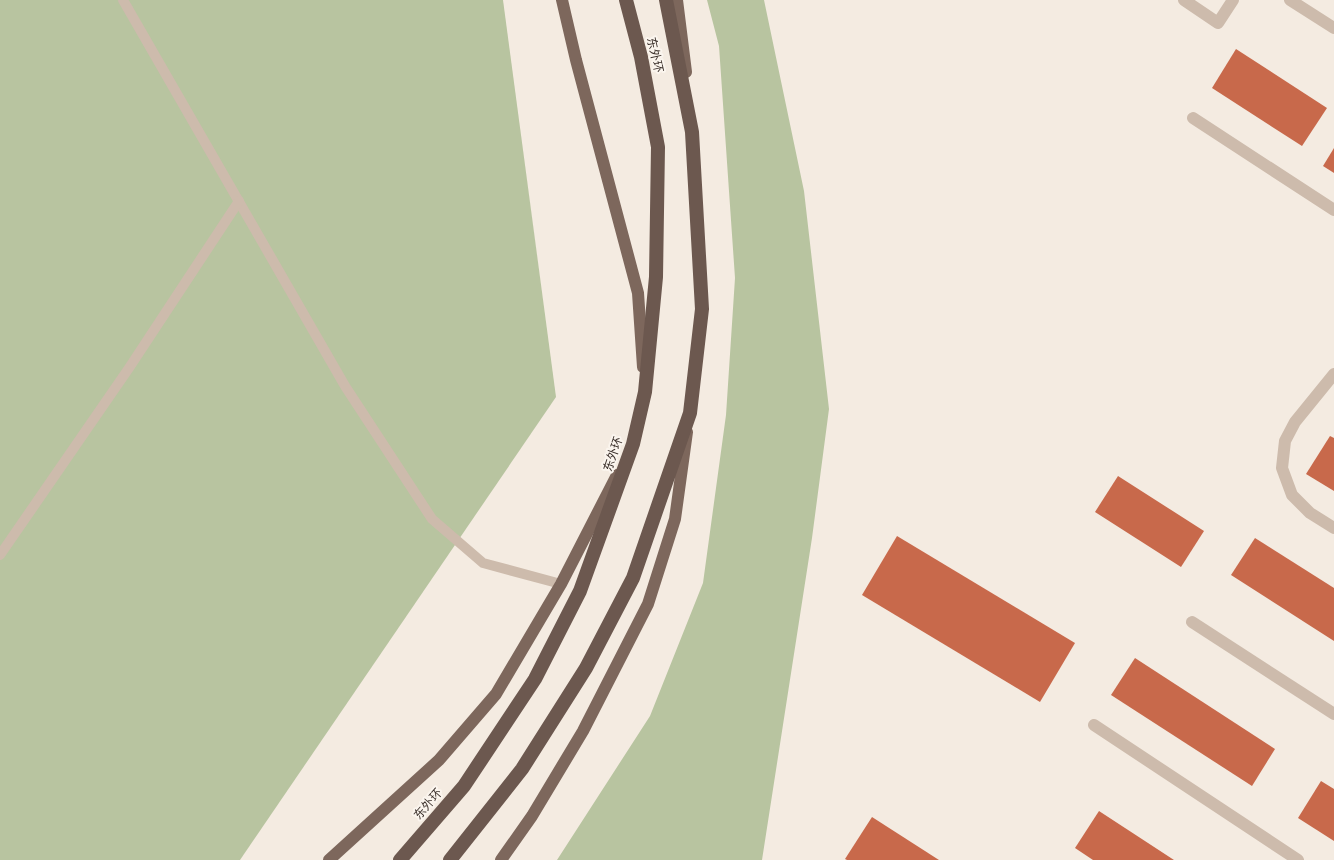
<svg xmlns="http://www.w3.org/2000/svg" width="1334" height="860" viewBox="0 0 1334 860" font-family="'Public Sans','Noto Sans SC',sans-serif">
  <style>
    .green { fill: #b8c4a0 }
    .building { fill: #c8694b }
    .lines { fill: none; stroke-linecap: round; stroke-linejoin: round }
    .service { stroke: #cdbbac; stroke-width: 10 }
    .minor { stroke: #cdbbac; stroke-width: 12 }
    .primary { stroke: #7d675c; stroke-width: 12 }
    .trunk { stroke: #6c584f; stroke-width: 14 }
    .labels { text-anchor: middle; stroke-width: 4; stroke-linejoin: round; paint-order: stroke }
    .street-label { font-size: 12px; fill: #3b302b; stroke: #fbf5ee }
  </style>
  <rect width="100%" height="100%" fill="#f4ebe1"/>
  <g class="green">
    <path d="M0,0H503L556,397L240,860H0Z"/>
    <path d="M707,0H764L804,191L829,409L812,538L762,860H557L650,716L703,583L726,415L735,278L719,46Z"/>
  </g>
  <g class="building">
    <path d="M1236,49L1327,108L1302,146L1212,88Z"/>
    <path d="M1334,148V173L1323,166Z"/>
    <path d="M1330,436L1334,438V491L1306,474Z"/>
    <path d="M1118,476L1204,531L1181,567L1095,512Z"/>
    <path d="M897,536L1075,643L1040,702L862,595Z"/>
    <path d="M1255,538L1334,588V641L1231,575Z"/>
    <path d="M1135,658L1275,749L1252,786L1111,695Z"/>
    <path d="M1321,781L1334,789V841L1298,818Z"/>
    <path d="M1099,811L1174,860H1093L1075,848Z"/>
    <path d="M872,817L939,860H847L845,859Z"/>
  </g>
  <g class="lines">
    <g class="service">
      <path d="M123,0L345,386L432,519L483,563L561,584"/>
      <path d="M0,555L129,368L239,201"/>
    </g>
    <g class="minor">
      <path d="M1184,0L1218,23L1233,0"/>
      <path d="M1290,0L1334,28"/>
      <path d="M1193,118L1334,210"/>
      <path d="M1334,374L1295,422L1285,441L1282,468L1292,495L1310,513L1334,528"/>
      <path d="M1192,622L1334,714"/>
      <path d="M1094,725L1298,860"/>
    </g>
    <g class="primary">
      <path d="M562,0L576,60L638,293L643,367"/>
      <path d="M677,0L686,72"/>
      <path d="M329,860L439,760L496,694L561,584L617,475"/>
      <path d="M501,860L532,816L583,731L648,604L675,519L687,432"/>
    </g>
    <g class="trunk">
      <path d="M400,860L464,786L535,679L580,591L633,444L645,392L656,277L658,147L641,57L626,0"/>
      <path d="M450,860L522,769L586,668L633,578L690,413L702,309L692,132L666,0"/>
    </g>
  </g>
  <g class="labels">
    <g class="street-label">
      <text transform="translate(655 55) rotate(77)" y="4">东外环</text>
      <text transform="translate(613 454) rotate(-71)" y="4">东外环</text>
      <text transform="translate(428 804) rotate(-49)" y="4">东外环</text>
    </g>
  </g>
</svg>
